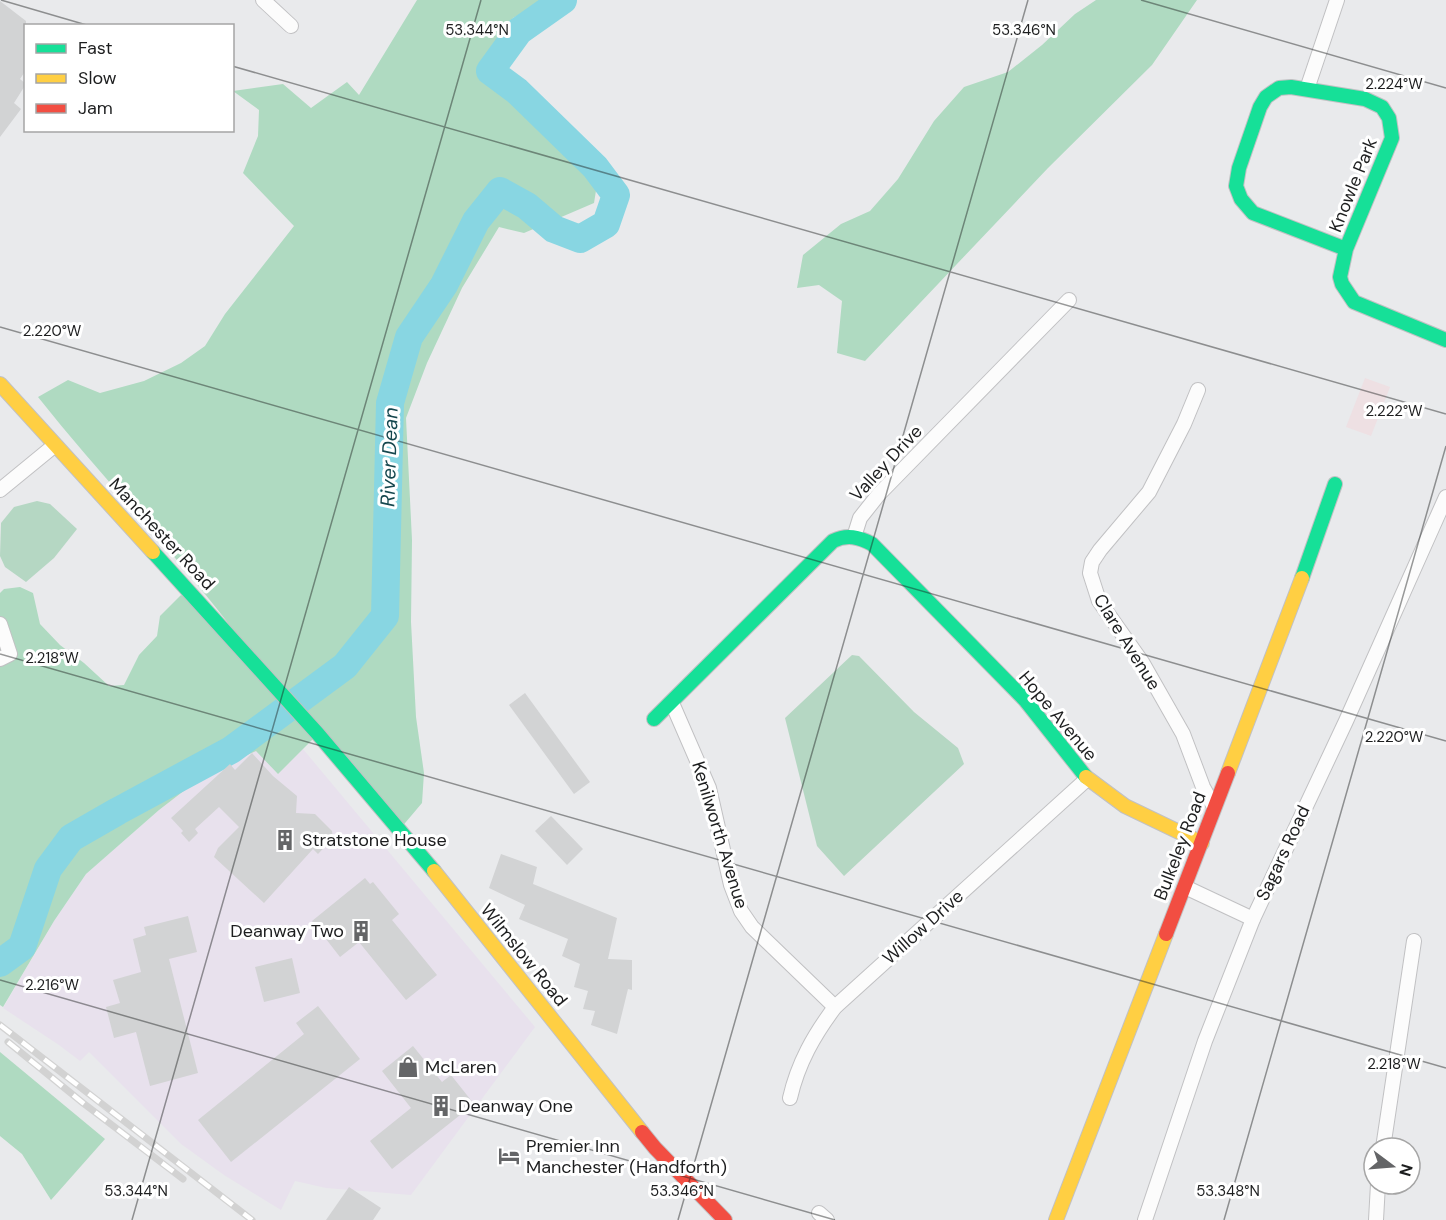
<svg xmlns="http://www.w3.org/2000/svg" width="1446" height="1220" viewBox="0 0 1446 1220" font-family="'DM Sans',sans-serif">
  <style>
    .commercial { fill: #e8e1ed }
    .industrial { fill: #eee0e3 }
    .green { fill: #b5d7c3 }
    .forest { fill: #afdac1 }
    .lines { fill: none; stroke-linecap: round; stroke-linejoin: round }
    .river { stroke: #88d6e2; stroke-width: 28 }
    .building { fill: #d2d3d4 }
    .street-casing { stroke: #c1c1c3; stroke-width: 16 }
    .fast-casing { stroke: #c1c1c3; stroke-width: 16 }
    .slow-casing { stroke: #c1c1c3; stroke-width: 16 }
    .jam-casing { stroke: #c1c1c3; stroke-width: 16 }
    .street { stroke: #fcfcfc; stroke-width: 14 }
    .fast { stroke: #16e098; stroke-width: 14 }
    .slow { stroke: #ffcf43; stroke-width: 14 }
    .jam { stroke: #f24e42; stroke-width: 14 }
    .rail-casing { stroke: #d2d2d2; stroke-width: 7 }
    .rail { stroke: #fff; stroke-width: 4.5; stroke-dasharray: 14; stroke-linecap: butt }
    .ticks { fill: none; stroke: #1d1e1f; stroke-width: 1.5; stroke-opacity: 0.45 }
    .labels { text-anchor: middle; stroke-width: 6; stroke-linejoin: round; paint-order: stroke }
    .street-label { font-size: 18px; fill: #1d1e1f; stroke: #fff }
    .poi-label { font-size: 18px; fill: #1d1e1f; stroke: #fff; text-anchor: start }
    .water-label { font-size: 20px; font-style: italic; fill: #15474e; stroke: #fff }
    .ticks-label { font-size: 15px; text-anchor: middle; fill: #1d1e1f; stroke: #fff; stroke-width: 6; stroke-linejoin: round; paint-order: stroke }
  </style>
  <rect width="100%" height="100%" fill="#e9eaec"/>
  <path class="commercial" d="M303,749L535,1027L411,1195L326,1188L295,1181L281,1210L224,1175L181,1144L89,1052L80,1061L59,1045L3,1008L54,921L86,874L159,810L207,773L256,750L278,774Z"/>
  <path class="industrial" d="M1365,378L1390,387L1371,436L1346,427Z"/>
  <g class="green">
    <path d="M37,501L50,504L77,529L54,558L26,582L5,567L0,556L1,523L14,507Z"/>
    <path d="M852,655L859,656L914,712L958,748L964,764L844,876L817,846L785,718Z"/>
  </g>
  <g class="forest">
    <path d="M417,0H546L513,18L480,78L599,172L594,203L524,233L499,227L462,288L427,363L406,418L412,540L411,622L416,717L424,773L422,803L400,829L318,734L278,774L256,751L207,773L159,810L86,874L54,921L3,1007L0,1005V593L4,589L20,587L33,593L40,624L60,645L84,663L109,686L124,685L139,655L157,636L160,616L181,595L228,623C168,545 99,474 38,397L68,380L100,393L144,381L181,363L205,346L225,314L294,226L243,173L258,136L259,110L233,91L283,84L311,108L347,82L359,95Z"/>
    <path d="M1096,0H1197L1152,65L1048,168L865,361L837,353L842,301L819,285L797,288L803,255L841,224L870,211L898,179L934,121L964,87L1008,72L1042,45L1075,14Z"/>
    <path d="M0,1052L105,1139L51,1200L22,1154L0,1136Z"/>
  </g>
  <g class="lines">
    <path class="river" d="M0,963L22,947L48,869L71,838L118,811L231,750L345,666L385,616L390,403L409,337L444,285L476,221L500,191L527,206L554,229L580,239L606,224L616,195L595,167L517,91L490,71L519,31L563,0"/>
  </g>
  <g class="building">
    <path d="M0,1L26,21V70L20,79L26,84L14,103L21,109L0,137Z"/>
    <path d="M525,693L590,782L574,794L509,705Z"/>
    <path d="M252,753L273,776L297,796L296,813L315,814L332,831L333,838L318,854L313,849L264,903L214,857L218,848L239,827L219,807L195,829L198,833L189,842L181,833L183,831L171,818L230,764L235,770Z"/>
    <path d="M551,816L583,849L567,865L535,831Z"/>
    <path d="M501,854L537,867L533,884L617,918L608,959L632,960V990L628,989L617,1034L591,1025L595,1011L583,1009L588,991L574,987L580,964L562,956L568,939L519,919L525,905L489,888Z"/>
    <path d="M365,878L370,884L373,882L399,914L392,920L437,975L406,1000L359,942L340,957L312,921Z"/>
    <path d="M188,916L197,952L169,959L198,1073L150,1086L136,1032L114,1038L106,1007L120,1003L113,980L141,972L133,939L146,935L144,927Z"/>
    <path d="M292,958L300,993L264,1002L255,967Z"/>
    <path d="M318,1006L360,1059L231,1162L198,1120L304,1034L296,1023Z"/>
    <path d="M413,1046L442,1082L451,1075L474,1104L392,1169L370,1141L411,1108L382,1071Z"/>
    <path d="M349,1187L381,1208L373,1220H326Z"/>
  </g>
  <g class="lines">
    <defs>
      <g id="street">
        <path d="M263,0L291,26"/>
        <path d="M1307,89L1337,0"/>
        <path d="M1198,390L1184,424L1149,492L1100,550L1092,562L1090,573L1099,601L1142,662L1183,734L1203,787L1214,807"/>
        <path d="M0,490L55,445"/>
        <path d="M854,537L860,518L879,494L1069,300"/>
        <path d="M0,624L10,654L0,659"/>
        <path d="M672,703L709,788L731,885L741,911L752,927L835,1007"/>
        <path d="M1185,887L1253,919"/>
        <path d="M790,1098C798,1063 814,1035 835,1007L1087,779"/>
        <path d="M1383,1148L1414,941"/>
        <path d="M819,1213L827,1220"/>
        <path d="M1145,1220L1205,1041L1253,919L1346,721L1446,497"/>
        <path d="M1376,1220L1378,1184"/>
      </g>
      <g id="fast">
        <path d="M1346,249L1253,213L1241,199L1236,186L1239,168L1260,107L1266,97L1279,88L1291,87L1365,99L1382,107L1389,118L1392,138L1346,249L1340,277L1342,284L1354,302L1446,340"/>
        <path d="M153,552L318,734L434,871"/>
        <path d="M1302,578L1335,484"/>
        <path d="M654,719L833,541C847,534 859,537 872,544L1025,700L1086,777"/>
      </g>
      <g id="slow">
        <path d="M0,384L153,552"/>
        <path d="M1228,773L1302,578"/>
        <path d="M1086,777L1125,806L1202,843"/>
        <path d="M434,871L642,1132"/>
        <path d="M1056,1220L1166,934"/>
      </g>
      <g id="jam">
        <path d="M1166,934L1228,773"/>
        <path d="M642,1132L655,1148L725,1220"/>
      </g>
    </defs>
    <use href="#street" class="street-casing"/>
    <use href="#fast" class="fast-casing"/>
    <use href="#slow" class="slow-casing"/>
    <use href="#jam" class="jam-casing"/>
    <use href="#street" class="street"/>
    <use href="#fast" class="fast"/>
    <use href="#slow" class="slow"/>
    <use href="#jam" class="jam"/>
    <defs>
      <g id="rail">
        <path d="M0,1025L252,1220"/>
        <path d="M8,1042L83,1103L183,1179"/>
      </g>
    </defs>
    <use href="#rail" class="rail-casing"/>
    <use href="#rail" class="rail"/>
  </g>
  <path class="ticks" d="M1,0L90,26M1141,0L1446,88M232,66L1446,414M0,327L1446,741M0,654L1446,1068M0,980L835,1220M132,1220L481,0M678,1220L1028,0M1224,1220L1446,446"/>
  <defs>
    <symbol id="building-bare" viewBox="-9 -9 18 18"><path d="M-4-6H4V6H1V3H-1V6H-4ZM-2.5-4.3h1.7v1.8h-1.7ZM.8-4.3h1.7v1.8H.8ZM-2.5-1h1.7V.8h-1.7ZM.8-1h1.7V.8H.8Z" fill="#646567" stroke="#fff" stroke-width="2.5" paint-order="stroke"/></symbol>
    <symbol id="shop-bare" viewBox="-9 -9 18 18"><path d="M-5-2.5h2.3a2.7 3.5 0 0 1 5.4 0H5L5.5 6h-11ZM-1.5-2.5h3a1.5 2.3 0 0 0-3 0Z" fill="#646567" stroke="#fff" stroke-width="2.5" paint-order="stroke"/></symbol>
    <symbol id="hotel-bare" viewBox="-9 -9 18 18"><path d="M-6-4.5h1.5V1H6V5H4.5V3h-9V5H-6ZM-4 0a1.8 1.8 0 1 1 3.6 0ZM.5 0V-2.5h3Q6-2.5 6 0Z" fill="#646567" stroke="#fff" stroke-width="2.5" paint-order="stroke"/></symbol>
  </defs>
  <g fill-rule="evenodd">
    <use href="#building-bare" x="270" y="825" width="30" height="30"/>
    <use href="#building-bare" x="346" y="916" width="30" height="30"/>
    <use href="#shop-bare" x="393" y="1052" width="30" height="30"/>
    <use href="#building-bare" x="426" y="1091" width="30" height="30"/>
    <use href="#hotel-bare" x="494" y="1141" width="30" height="30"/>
  </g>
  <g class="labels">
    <g class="street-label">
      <text transform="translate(1353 185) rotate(-68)" y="6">Knowle Park</text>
      <text transform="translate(886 463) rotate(-47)" y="6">Valley Drive</text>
      <text transform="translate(162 534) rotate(47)" y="6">Manchester Road</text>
      <text transform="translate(1127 642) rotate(58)" y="6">Clare Avenue</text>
      <text transform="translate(1058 716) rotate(50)" y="6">Hope Avenue</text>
      <text transform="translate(720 835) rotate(73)" y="6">Kenilworth Avenue</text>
      <text transform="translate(1180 846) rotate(-69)" y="6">Bulkeley Road</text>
      <text transform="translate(1283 853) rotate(-65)" y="6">Sagars Road</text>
      <text transform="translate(923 927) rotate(-42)" y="6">Willow Drive</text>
      <text transform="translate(524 955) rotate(51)" y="6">Wilmslow Road</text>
    </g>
    <g class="poi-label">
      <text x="302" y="846">Stratstone House</text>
      <text x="344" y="937" text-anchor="end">Deanway Two</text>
      <text x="425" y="1073">McLaren</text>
      <text x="458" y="1112">Deanway One</text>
      <text x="526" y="1152">Premier Inn<tspan x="526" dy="21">Manchester (Handforth)</tspan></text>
    </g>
    <g class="water-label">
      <text transform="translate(389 457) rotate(-88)" y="7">River Dean</text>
    </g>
  </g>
  <g class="ticks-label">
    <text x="477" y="35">53.344°N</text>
    <text x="1024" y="35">53.346°N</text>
    <text x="1394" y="89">2.224°W</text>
    <text x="52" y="336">2.220°W</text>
    <text x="1394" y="416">2.222°W</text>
    <text x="52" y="663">2.218°W</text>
    <text x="1394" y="742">2.220°W</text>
    <text x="52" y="990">2.216°W</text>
    <text x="1394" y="1069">2.218°W</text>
    <text x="136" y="1196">53.344°N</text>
    <text x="682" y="1196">53.346°N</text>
    <text x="1228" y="1196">53.348°N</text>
  </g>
  <rect x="24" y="24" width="210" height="108" fill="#ffffff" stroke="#a5a5a5" stroke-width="1.5"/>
  <rect x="36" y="44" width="30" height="9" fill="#16e098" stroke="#a5a5a5" stroke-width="1.5"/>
  <text x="78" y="54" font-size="18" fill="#1d1e1f">Fast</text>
  <rect x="36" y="74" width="30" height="9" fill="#ffcf43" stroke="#a5a5a5" stroke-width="1.5"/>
  <text x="78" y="84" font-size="18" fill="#1d1e1f">Slow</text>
  <rect x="36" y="104" width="30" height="9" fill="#f24e42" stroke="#a5a5a5" stroke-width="1.5"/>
  <text x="78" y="114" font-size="18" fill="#1d1e1f">Jam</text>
  <g transform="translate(1392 1166) rotate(106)"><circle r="28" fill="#ffffff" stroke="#a5a5a5" stroke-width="1.5"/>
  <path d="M0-4.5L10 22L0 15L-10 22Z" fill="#646567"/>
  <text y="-9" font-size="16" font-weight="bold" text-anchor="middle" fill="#1d1e1f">N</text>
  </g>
</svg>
